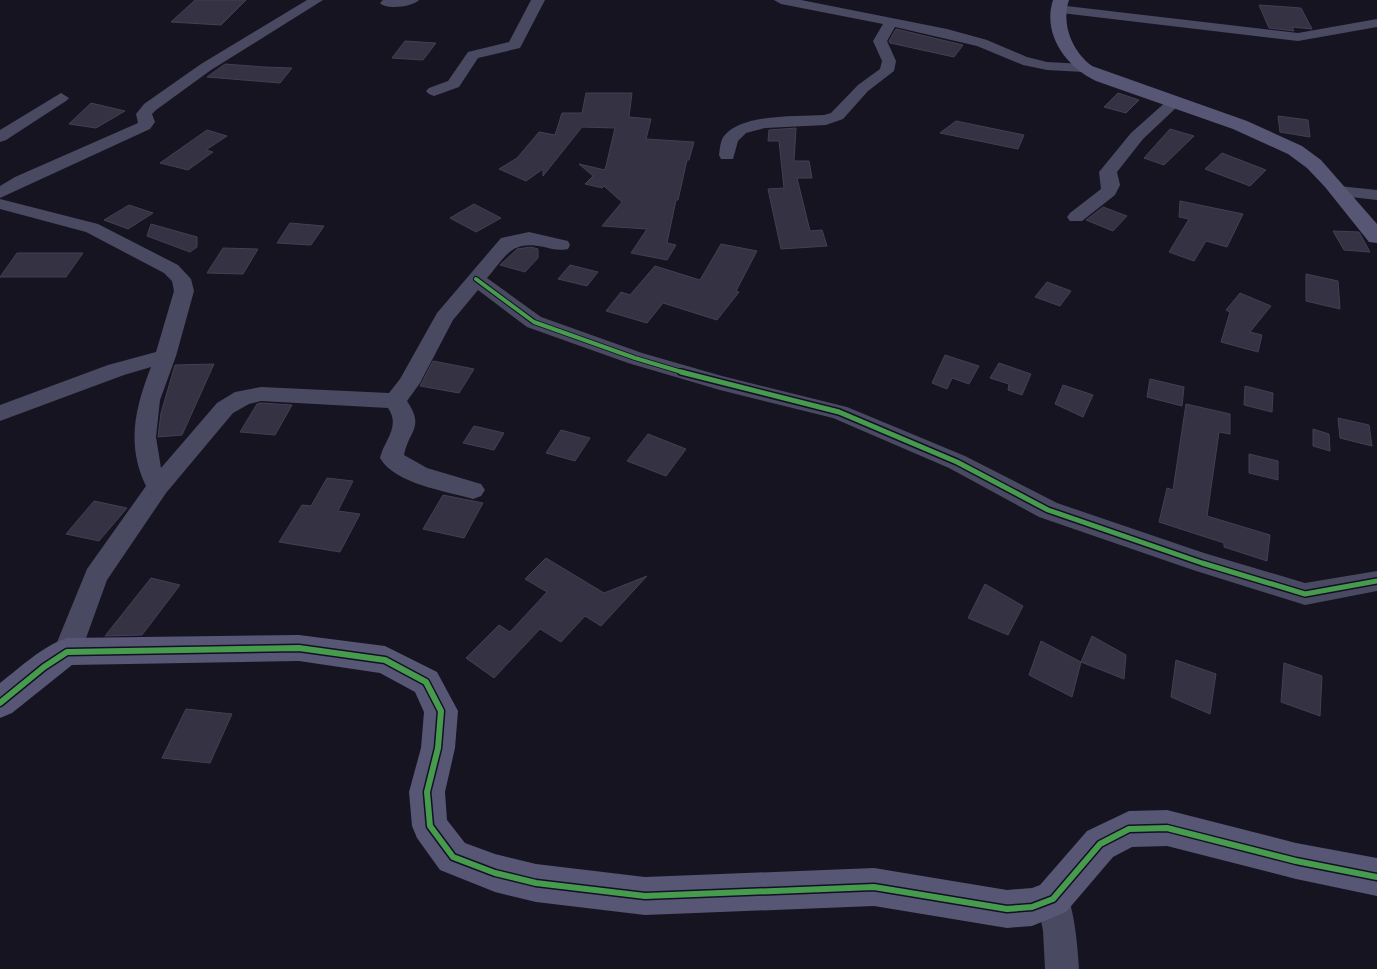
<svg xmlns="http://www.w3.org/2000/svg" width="1377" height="969" viewBox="0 0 1377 969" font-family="'Nunito Sans',sans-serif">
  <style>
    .building { fill: #343243; stroke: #433f54 }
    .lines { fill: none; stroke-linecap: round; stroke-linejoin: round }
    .street { fill: #4a4962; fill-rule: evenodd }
    .secondary { fill: #575674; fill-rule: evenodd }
    .cycleway-far2-casing { stroke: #130f26; stroke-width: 6 }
    .cycleway-far1-casing { stroke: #130f26; stroke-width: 8 }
    .cycleway-casing { stroke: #130f26; stroke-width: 9 }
    .cycleway-far2 { stroke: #469c4c; stroke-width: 4 }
    .cycleway-far1 { stroke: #469c4c; stroke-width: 5 }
    .cycleway { stroke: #469c4c; stroke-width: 6 }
  </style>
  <rect width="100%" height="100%" fill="#161421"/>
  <g class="building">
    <path d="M195,0H246L221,25L171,22Z"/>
    <path d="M1259,5L1301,8L1312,29L1292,27L1294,31L1269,28Z"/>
    <path d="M896,29L963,45L954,57L890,43L889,41Z"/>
    <path d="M405,41L436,43L423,60L392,58Z"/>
    <path d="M225,64L264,67L292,68L280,83L207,77Z"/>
    <path d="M586,93H632L629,117L651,119L646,139L694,142L689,160H687L678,200H676L667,243L676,245L667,260L631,253L647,229L602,226L622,202L604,186L602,188L585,184L593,176L579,164L605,170L615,128L582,127L543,176V169L526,181L499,169L517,158L539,132L555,135L562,113H582Z"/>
    <path d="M1118,93L1139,100L1126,113L1104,107Z"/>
    <path d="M91,103L125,111L96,128L69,124Z"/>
    <path d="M1278,116L1308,120L1310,137L1280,132Z"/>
    <path d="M956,121L1024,135L1018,149L940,133Z"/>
    <path d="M796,128L794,161H809L812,178H797L810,231L822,230L827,246L781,249L768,189L784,188L779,141H768L769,130Z"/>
    <path d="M1170,129L1194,136L1164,165L1144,158Z"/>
    <path d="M207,130L227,136L206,150L213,152L188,170L160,163Z"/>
    <path d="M1222,153L1266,170L1250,186L1205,169Z"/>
    <path d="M1180,201L1243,214L1227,247L1206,241L1194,261L1169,252L1189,219L1179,217Z"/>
    <path d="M474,204L501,218L476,232L450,218Z"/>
    <path d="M129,205L153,213L128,229L104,220Z"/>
    <path d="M1103,207L1127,216L1113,231L1086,220Z"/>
    <path d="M290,223L324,226L311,245L277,243Z"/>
    <path d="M151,224L197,237V247L190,252L147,236Z"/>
    <path d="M1333,231L1359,232L1370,252L1344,250Z"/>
    <path d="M721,244L757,251L736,291L739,292L717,320L663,303L647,323L606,311L621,292L630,295L655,266L700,280Z"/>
    <path d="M531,247L538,249V258L525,272L500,265L517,249Z"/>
    <path d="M223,248L258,249L243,274L207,273Z"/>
    <path d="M17,253H83L66,277H0Z"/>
    <path d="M570,265L598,272L587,286L558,279Z"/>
    <path d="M1306,274L1338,281L1340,309L1306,301Z"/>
    <path d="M1047,282L1071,291L1060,306L1035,297Z"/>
    <path d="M1240,293L1271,306L1250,332L1262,335L1258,352L1221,342L1230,312L1226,310Z"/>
    <path d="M945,355L979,366L969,384L952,378L947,389L932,383Z"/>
    <path d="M433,361L474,369L459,393L420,386Z"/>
    <path d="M999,363L1031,374L1022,395L1008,390L1009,384L990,378Z"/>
    <path d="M214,364L182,435L158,437L161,413L175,365Z"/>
    <path d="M1150,379L1184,387L1182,406L1147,397Z"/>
    <path d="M1063,385L1093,395L1083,417L1055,404Z"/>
    <path d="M1245,386L1273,393L1272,412L1244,405Z"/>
    <path d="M261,403L292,405L275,435L240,432L257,404Z"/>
    <path d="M1186,404L1230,414V434L1219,432L1207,516L1270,535L1267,561L1224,547V543L1159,522L1167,488L1173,490Z"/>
    <path d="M1338,418L1369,425L1372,446L1340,438Z"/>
    <path d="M474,426L504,433L494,450L463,443Z"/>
    <path d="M1313,429L1329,434L1330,451L1313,446Z"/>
    <path d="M561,430L590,438L575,461L546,453Z"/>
    <path d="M648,434L686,449L666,476L627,461Z"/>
    <path d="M1249,454L1278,461V480L1249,473Z"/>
    <path d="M327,478L353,481L338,511L360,514L340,552L279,542L302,505L311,506Z"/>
    <path d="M443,495L483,503L464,538L423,529Z"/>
    <path d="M94,501L127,508L99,541L66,534Z"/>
    <path d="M546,558L604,593L647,576L601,626L585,616L561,642L540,629L494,678L466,658L499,625L510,632L547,592L525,579Z"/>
    <path d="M151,578L180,585L142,635L105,636Z"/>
    <path d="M985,584L1023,606L1008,635L968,618Z"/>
    <path d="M1092,636L1126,655L1124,679L1081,662Z"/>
    <path d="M1041,641L1081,662L1072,697L1029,675Z"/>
    <path d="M1176,660L1216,674L1210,714L1171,697Z"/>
    <path d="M1284,663L1322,676L1320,716L1281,702Z"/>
    <path d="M186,709L232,714L210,763L162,758Z"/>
  </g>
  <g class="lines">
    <g class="street">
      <path d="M307,0H323L211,70L156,110L152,114L155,122L150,129L0,198V186L15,177L138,123L136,114L144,104L201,64Z"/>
      <path d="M383,0H419C413,7 386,10 380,3Z"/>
      <path d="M531,0H545L520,48L478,58L459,87L434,96L429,94L426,91L429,88L448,81L468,52L509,42Z"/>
      <path d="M774,0H801L947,29L987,40L1027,57L1047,62L1084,64L1091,68L1084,72L1047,70L1023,65L977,46L895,27L887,41L896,61L894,71L868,91L843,119L826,125L765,128L746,133L738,141L733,159H721L719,155C720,149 720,141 724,136C742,113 797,117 824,115L831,113L858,85L880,69L882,61L873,41L883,24L781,4Z"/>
      <path d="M1058,5L1298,33L1377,19V27L1298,41L1053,12L1051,9Z"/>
      <path d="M61,93L69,98L66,101L6,140L0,142V130Z"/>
      <path d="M1173,98L1181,103L1178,106L1143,139L1117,172L1120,185L1115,195L1082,221H1070L1067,217L1070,213L1101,189L1099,172L1131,133L1168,100Z"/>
      <path d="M1339,186L1377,190V200L1333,195L1330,191L1333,187Z"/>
      <path d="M0,199L98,224L178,265L191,279L194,291L176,356L160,400L156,437L161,468L217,403L235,392L261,387L389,393L400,379L437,313L501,238L529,232L568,241L570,245L568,249C559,251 552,249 544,247C511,240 507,255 487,278L541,317L642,353L722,376L847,407L965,456L1057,503L1204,553L1305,583L1377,571V591L1305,605L1193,570L1039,517L949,468L833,418L720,390L628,363L527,327L478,290L453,320L420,383L407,401C425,428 409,430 404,455L427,468L481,484L485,490L481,496L473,499C446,491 395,484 380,458C384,440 401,427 388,408L261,401L249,404L233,413L166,493L107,580L81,652L77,660L67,664L57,660L53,652L87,569L146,486C126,445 135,408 151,367L124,375L0,421V405L108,365L156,352L174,291L172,281L164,273L86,232L0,209Z"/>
      <path d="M1053,883L1065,887C1075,914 1077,941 1079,969H1045L1043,931L1037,899L1041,887Z"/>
    </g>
    <g class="secondary">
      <path d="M1053,0H1069C1061,24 1072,51 1092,66L1247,121L1302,146L1321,160L1377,224V243L1369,242L1325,187L1307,168L1288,154L1233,129L1096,81C1066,67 1042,34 1053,0Z"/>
      <path d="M299,635L385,646L437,672L458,711L455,748L445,792L447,820L465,843L495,854L536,864L645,877L874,868L1007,890L1032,888L1040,885L1087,831L1129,811L1167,810L1296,843L1377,858V896L1296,879L1167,846L1132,847L1113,857L1066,912L1032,926L1007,928L874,906L645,915L536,902L495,892L440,870L417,838L412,826L409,792L421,748L424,712L415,692L380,673L299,661L72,665L12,713L0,718V683C21,667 41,647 67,638Z"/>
    </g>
    <defs>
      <path id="cycleway-far2" d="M476,279L534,322L635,358L685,373"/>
      <path id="cycleway-far1" d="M681,372L839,412L957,462L1048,510L1202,563L1305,594L1377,581"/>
      <path id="cycleway" d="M0,703L44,667L67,652L299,648L385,660L426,682L441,711L438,748L427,792L430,826L453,857L495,873L536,883L645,896L874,887L1007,909L1032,907L1053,899L1100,844L1129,829L1167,828L1296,861L1377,877"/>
    </defs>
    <use href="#cycleway-far2" class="cycleway-far2-casing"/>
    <use href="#cycleway-far1" class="cycleway-far1-casing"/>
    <use href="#cycleway" class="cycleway-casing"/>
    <use href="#cycleway-far2" class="cycleway-far2"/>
    <use href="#cycleway-far1" class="cycleway-far1"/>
    <use href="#cycleway" class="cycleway"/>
  </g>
</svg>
